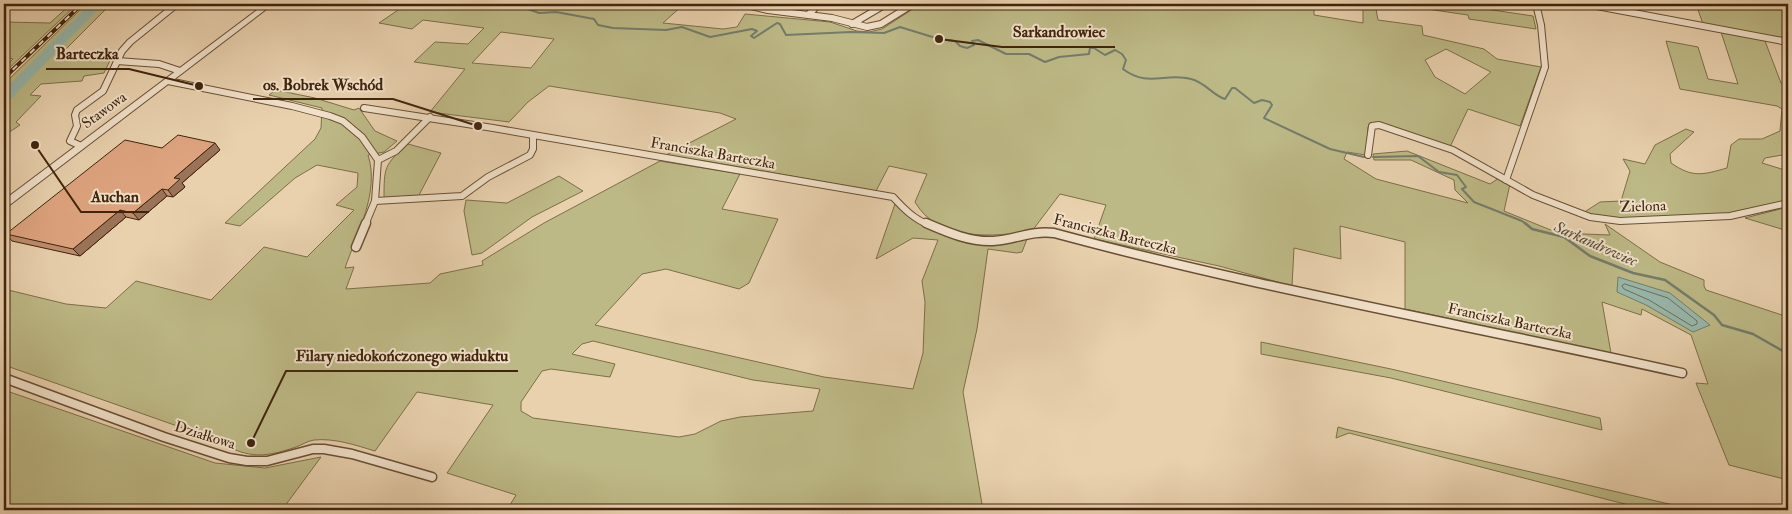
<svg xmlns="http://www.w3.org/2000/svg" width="1792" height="514" viewBox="0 0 1792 514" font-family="'IM FELL Double Pica',serif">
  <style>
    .green { fill: #bdb986; stroke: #7e6e49; fill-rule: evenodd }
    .water { fill: #97b7ab; stroke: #747c6b }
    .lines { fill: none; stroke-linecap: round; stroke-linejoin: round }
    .shore { stroke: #6c6e5c; stroke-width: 1 }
    .stream-far1 { stroke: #747c6b; stroke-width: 2 }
    .stream { stroke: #747c6b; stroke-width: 2.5 }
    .river { fill: #97b7ab; fill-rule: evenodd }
    .minor-far1-casing { stroke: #6a4f34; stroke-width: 8 }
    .minor-casing { stroke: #6a4f34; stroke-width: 11 }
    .tertiary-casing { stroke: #6a4f34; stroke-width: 2 }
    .minor-far1 { stroke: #f1e1ca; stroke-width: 6 }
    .minor { stroke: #f1e1ca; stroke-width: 8 }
    .tertiary { fill: #f1e1ca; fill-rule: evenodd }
    .rail-casing { stroke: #40240c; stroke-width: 4 }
    .rail { stroke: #f1e1ca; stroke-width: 2; stroke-dasharray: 6; stroke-linecap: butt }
    .wall { fill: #bf8d6d; stroke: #40240c }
    .shaded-wall { fill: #9b7359; stroke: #40240c }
    .building { fill: #dea47f; stroke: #40240c }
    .labels { text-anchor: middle; stroke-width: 4; stroke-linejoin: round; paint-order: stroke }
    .street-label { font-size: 15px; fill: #40240c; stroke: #f1e1ca }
    .water-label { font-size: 16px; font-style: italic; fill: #564934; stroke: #f1e1ca }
    .leader { fill: none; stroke: #40240c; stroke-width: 2 }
    .callout-dot { fill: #40240c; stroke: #f1e1ca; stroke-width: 2 }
    .callout-label { font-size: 16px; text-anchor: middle; font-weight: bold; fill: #40240c; stroke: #f1e1ca; stroke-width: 4; stroke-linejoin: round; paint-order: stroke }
  </style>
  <rect width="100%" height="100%" fill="#e9d1ae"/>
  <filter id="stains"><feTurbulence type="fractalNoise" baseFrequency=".004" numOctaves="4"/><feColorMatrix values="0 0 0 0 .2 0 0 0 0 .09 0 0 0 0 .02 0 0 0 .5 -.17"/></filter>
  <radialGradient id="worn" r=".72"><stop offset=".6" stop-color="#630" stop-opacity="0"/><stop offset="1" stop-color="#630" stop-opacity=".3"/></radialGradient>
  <g class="green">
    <path d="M71,4H77L4,73V67L13,59L4,56V22L50,23Z"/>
    <path d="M86,4H111L62,53L114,52L104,73L84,76L82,81L41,84L30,95L41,96L16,122L20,125L8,133L4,132V84Z"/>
    <path d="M387,4H684L663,23L723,29L737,27L745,14L830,22L857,31L869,32L882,29L916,7L978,8L975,4H1321V6H1314V15L1363,23V4H1375L1378,20L1422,26L1423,35L1484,49L1497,59L1541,67L1520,126L1468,109L1450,147L1382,124L1371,123L1368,127L1366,155L1347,152L1344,159L1376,179L1468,203L1455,190L1454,180L1411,160H1374L1373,154L1407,151L1490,184L1499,178L1510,184L1504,211L1558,233L1610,235L1605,224L1660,262L1704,280V286L1706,290L1788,317V480L1729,465L1696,383L1708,384L1691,335L1642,309L1641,315L1602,302L1611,353L1405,309V242L1340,226L1341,259L1294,248L1292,286L1219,266L1094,239L1106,205L1060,194L1032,231C993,237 938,242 915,202L927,174L889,166L876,191L705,161L664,156L736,119L720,113L549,86L528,102L509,122L430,112L465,69L414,62L435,42L468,44L484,28L423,20L412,29L379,23L398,10ZM501,32L554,39L531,68L472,63ZM1446,49L1491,72L1465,94L1435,77L1425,60Z"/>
    <path d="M1426,4H1478L1479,8L1533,16L1536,29L1469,19L1468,15L1427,9Z"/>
    <path d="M1696,4H1768L1788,7V41L1703,24Z"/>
    <path d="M1721,32L1768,40L1765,41L1781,83L1788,85V154L1765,158L1762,163L1788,171V200L1727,214L1619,219L1583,213L1600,202L1621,201L1630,171L1623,159L1645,164L1655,145L1686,129L1694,132L1670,154L1671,163C1693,178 1702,175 1727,168L1731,145L1739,139H1762L1780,131L1782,109L1777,106L1680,89L1666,41L1698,47L1708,79L1738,84Z"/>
    <path d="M276,90L315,98L354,110L359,108L375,131L397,141L384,152L368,155C380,192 357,233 345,268L354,267L346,289L430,283L440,274L483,265L482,261L544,223L660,161L740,174L722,209L778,219L749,283L739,289L666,269L642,274L595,325L824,377L913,389L923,353L925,302L922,281L938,240L913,238L876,259L896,201L927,224L984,244L1027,239L1022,252L1017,253L988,249L977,329L963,392L983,510H507L516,495L447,473L493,405L417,392L375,451C355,445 335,438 314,440C307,441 302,445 296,447C261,459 246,458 214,439L4,365V289L66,304L106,308L136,281L211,300L264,247L307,257L354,210L336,205L357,187L358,173L317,165L295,178L240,226L225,223L315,139L321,128L322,108L269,95ZM593,341L753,380L820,389L813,411L740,417L721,421L695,434L679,437L533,418L521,411V402L542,371L551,369L610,377L615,364L572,354L582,344Z"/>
    <path d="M408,144L441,153L418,197L384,199C384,167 384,165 408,144Z"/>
    <path d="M559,176L583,191L532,217L482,253L472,255L464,211L466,200L507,203Z"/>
    <path d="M1788,207V231L1745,218Z"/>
    <path d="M1261,342L1391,369L1600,418L1602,430L1391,378L1261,354Z"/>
    <path d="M4,390L215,463L265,468L321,457L282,510H4Z"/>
    <path d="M1338,427L1345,429L1695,510H1648L1349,433L1336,438Z"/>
  </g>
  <path class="water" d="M1618,277L1670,293L1710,325L1693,332L1646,305L1617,292Z"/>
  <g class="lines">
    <path class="shore" d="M1625,284L1668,298L1697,321V324L1692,326L1649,300L1624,289L1622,286Z"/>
    <g class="stream-far1">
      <path d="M453,4L517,5L539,13L556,12L594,19L598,25L613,28L666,30L682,27L710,37L752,29L757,31L751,36L754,38L777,23L780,24L786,35L851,32L884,33L900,27L939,39L955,41L960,46L967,48L974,45L972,41L978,40L1006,54H1029L1045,62L1059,57L1089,54L1090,48H1094L1105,55L1115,50L1122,54L1126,60L1123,69C1148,88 1166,72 1191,79C1205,82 1212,95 1225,99L1232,88H1235L1254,103L1262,100L1270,102L1272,105L1264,118L1330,149L1364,157"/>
      <path d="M1373,157L1418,156L1439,172L1457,175L1466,187L1462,189L1474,202L1522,221L1527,225"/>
    </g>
    <path class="stream" d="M1525,223L1532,229L1564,237L1590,256L1633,273L1665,280L1714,315L1722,325L1753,334L1788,354"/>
    <path class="river" d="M90,4H103L9,101L4,102V90Z"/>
    <defs>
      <g id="minor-far1">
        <path d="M743,4L768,10L832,18L867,27L881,24L913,4"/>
        <path d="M1586,4L1788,42"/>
        <path d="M808,15L819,4"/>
        <path d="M852,24L886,4"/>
        <path d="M117,61L159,64L180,71"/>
        <path d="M168,81L292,106L330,116L343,121L362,137L378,160"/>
        <path d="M364,108L493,128L893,197C904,209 914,219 929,225"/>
        <path d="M81,146L70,141L77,126L75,115L77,110L103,91L122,51L130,42L177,4"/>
        <path d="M1368,155L1372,126L1379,125L1453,150L1533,195L1590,217L1620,221L1730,216L1788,203"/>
        <path d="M378,160L396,151L430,117"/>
        <path d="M1506,180L1545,67L1541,25L1536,4"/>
        <path d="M375,201L462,196L488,177L530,155L533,149V136"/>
        <path d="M365,225L375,201L378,160"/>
      </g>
      <g id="minor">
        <path d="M926,223C947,232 969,242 993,241C1014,240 1032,230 1054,233C1261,289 1473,326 1682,373"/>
        <path d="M356,247L366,223"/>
        <path d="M4,378L164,437L229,458L247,461H267L313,449H324L352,454L432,477"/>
      </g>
      <g id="tertiary">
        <path d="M265,4H273L7,207L4,208V200Z"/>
        <path d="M1780,4H1788V6H1781Z"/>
      </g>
    </defs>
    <use href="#minor-far1" class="minor-far1-casing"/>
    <use href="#minor" class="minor-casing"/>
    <use href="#tertiary" class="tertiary-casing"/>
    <use href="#minor-far1" class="minor-far1"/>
    <use href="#minor" class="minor"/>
    <use href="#tertiary" class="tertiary"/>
    <defs>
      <path id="rail" d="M4,78L82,4"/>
    </defs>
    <use href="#rail" class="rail-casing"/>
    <use href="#rail" class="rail"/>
  </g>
  <path class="wall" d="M162,148L220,150L182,183L185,187L173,197L167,196L139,220L126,217L80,256L12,241L6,234Z"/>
  <g class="shaded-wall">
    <path d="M215,143L220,150L182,183L185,187L173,197L168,190L174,178Z"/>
    <path d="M162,189L167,196L139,220L133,213Z"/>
    <path d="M120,210L126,217L80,256L73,249Z"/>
  </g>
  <path class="building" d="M178,135L215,143L174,178L180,179L168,190L162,189L133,213L120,210L73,249L6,234L125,140L162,148Z"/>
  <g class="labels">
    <g class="street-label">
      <text transform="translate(104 110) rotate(-36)" y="5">Stawowa</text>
      <text transform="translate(713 153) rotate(10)" y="5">Franciszka Barteczka</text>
      <text transform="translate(1643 206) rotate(-2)" y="5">Zielona</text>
      <text transform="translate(1115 234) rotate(14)" y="5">Franciszka Barteczka</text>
      <text transform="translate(1510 321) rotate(12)" y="5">Franciszka Barteczka</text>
      <text transform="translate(205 435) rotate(17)" y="5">Działkowa</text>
    </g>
    <g class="water-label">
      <text transform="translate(1596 243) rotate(24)" y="6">Sarkandrowiec</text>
    </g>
  </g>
  <path class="leader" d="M939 39L1002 47H1115M199 86L129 69H46M478 126L393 99H253M35 145L81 212H149M251 443L286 371H518"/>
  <g class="callout-dot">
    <circle cx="939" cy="39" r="5"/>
    <circle cx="199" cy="86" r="5"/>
    <circle cx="478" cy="126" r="5"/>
    <circle cx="35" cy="145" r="5"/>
    <circle cx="251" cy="443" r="5"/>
  </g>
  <g class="callout-label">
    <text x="1059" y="37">Sarkandrowiec</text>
    <text x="87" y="59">Barteczka</text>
    <text x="323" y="90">os. Bobrek Wschód</text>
    <text x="115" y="202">Auchan</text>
    <text x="402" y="361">Filary niedokończonego wiaduktu</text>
  </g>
  <rect width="1792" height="514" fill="none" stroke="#e9d1ae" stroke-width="20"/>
  <rect x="5" y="5" width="1782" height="504" fill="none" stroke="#40240c" stroke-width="2.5"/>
  <rect x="10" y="10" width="1772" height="494" fill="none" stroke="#40240c"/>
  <rect width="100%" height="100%" filter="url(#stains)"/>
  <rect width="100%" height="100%" fill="url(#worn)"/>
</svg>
